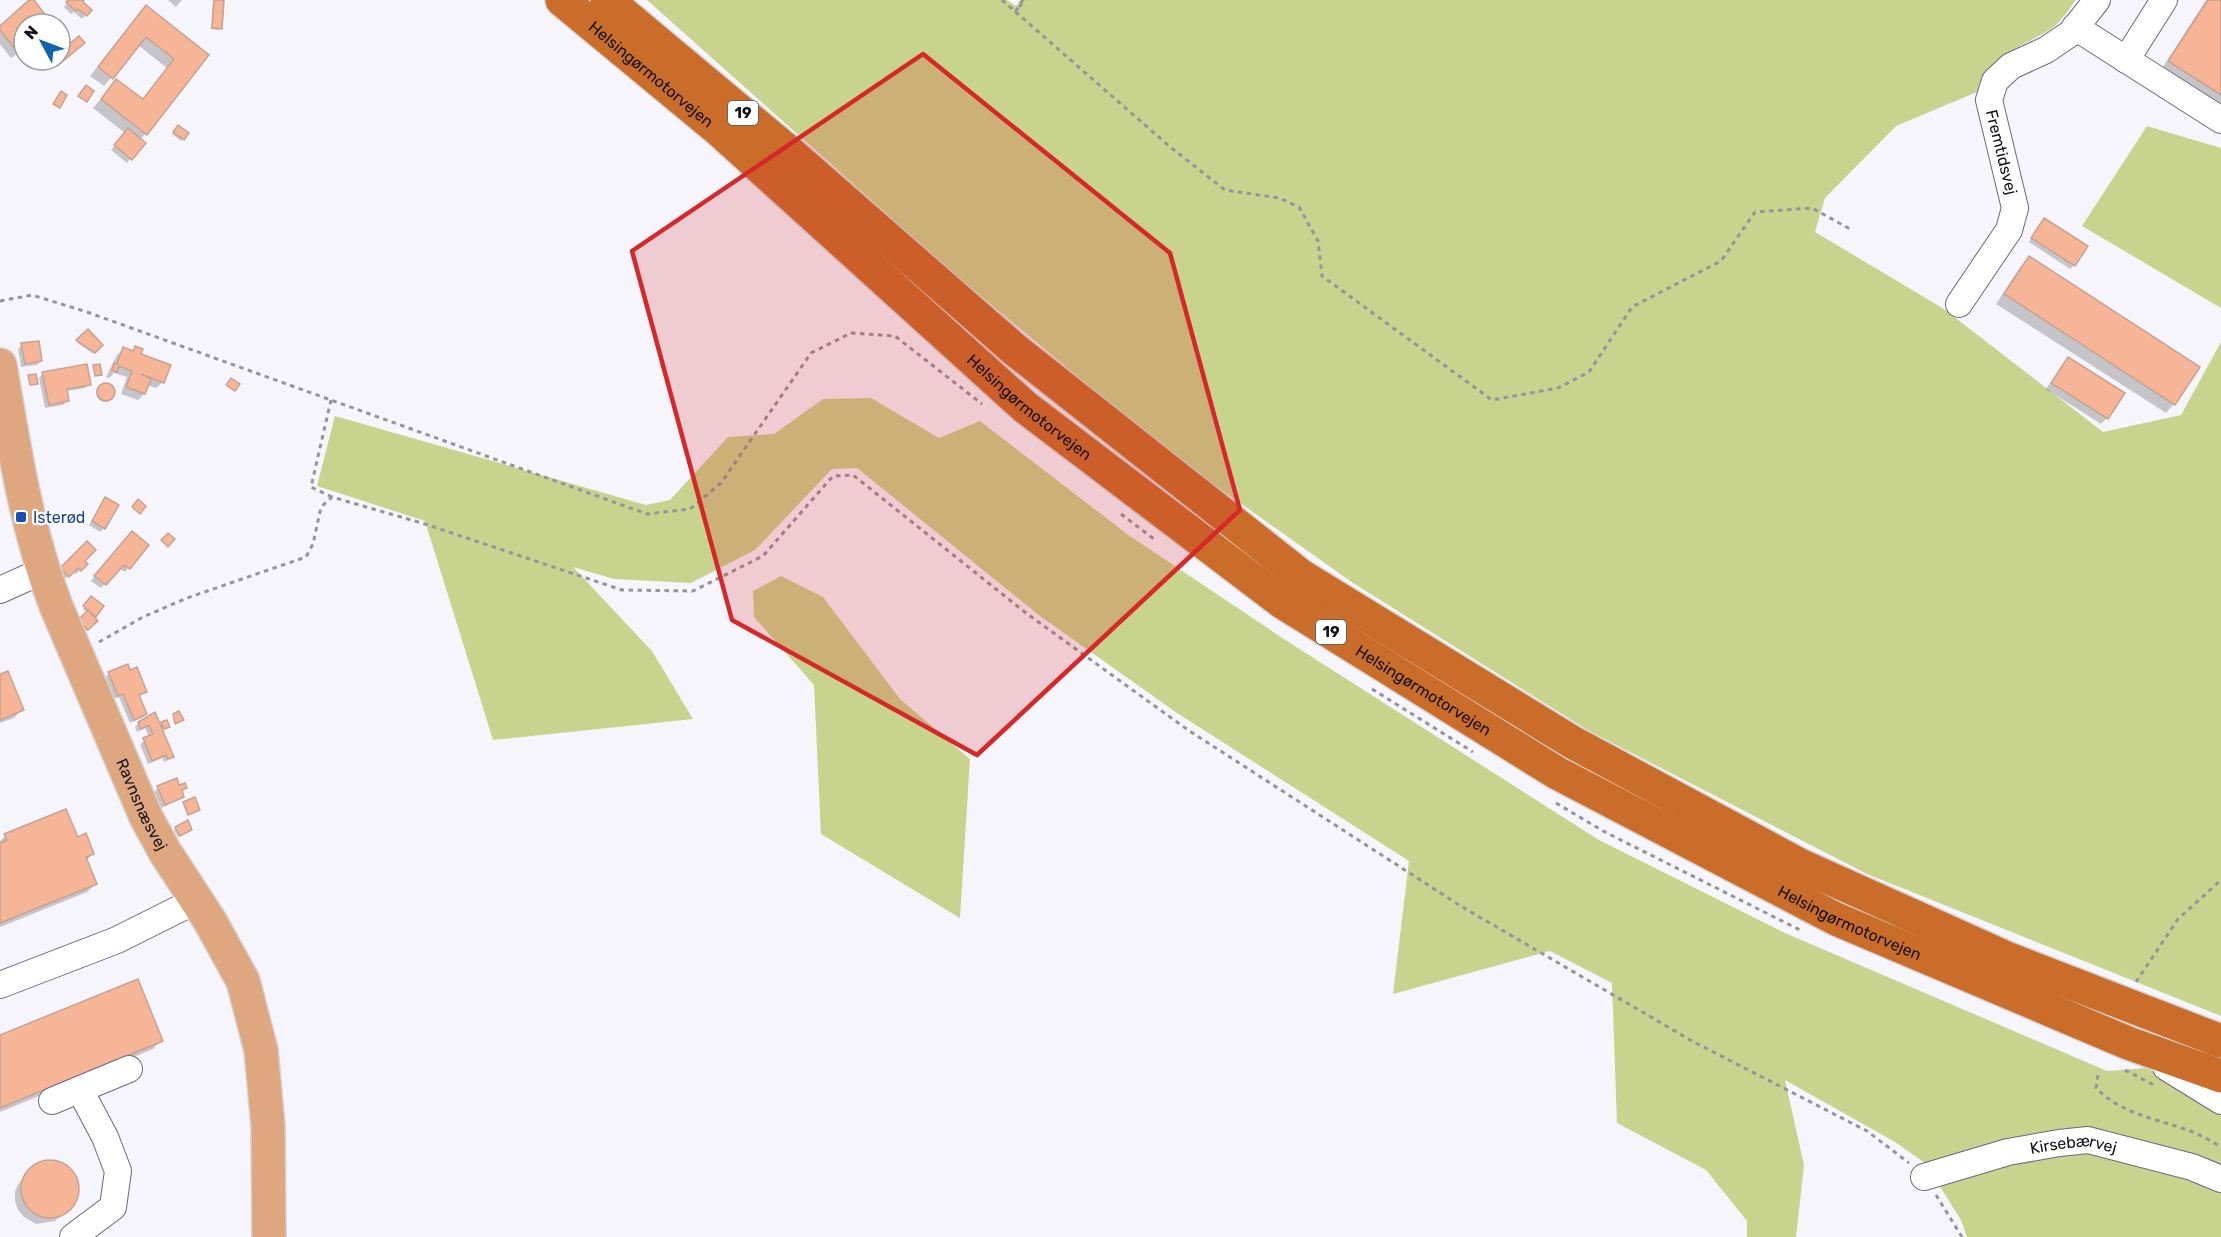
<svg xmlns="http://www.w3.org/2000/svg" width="2221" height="1237" viewBox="0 0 2221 1237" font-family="Rubik,sans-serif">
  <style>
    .green { fill: #c8d48d }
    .shadow { fill: #0003 }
    .building { fill: #f6b596; stroke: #c5a292; stroke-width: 1.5 }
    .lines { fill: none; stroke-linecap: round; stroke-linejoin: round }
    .minor-casing { stroke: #6b6685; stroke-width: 28 }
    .major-casing { stroke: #d4d4d6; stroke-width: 36 }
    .highway-casing { stroke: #d4d4d6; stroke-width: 36 }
    .path { stroke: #95939c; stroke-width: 3; stroke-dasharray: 4.5 4.5; stroke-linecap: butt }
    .minor { stroke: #fff; stroke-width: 26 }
    .major { stroke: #dfa77f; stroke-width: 33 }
    .highway { stroke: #ca6d2a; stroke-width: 33 }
    .marked { fill: #d62828; fill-opacity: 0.2; stroke: #d62828; stroke-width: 4.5; stroke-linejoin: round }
    .transit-dot { fill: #1a4fb4; stroke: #fff; stroke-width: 2 }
    .labels { text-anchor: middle; stroke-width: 4.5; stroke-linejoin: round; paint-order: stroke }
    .shield { fill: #fff; stroke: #595860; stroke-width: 1.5 }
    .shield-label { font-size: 15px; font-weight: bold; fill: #12101c }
    .street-label { font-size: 16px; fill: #12101c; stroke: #fff }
    .transit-label { font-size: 16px; fill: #164399; stroke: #fff; text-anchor: start }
  </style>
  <rect width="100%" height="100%" fill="#f6f5fc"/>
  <g class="green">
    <path d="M647,0H1007L1016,6L1020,0H2076C2069,9 2061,22 2051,29C2024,46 1985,57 1977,92L1896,126L1825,198L1815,232L1944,309L2103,432L2181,415L2221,342V1016L1867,874L1589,731L1353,583L1168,452L951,271Z"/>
    <path d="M2147,126L2221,148V308L2082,226Z"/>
    <path d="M871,398L939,438L980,421L1127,534L1290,643L1599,840L1785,933L2107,1071L2147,1068L2221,1111V1237H1967L1961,1220L1925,1163L1895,1142L1785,1080L1804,1165L1796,1237H1747V1221L1706,1170L1617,1123L1612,983L1550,951L1393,994L1409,861L1177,713L1040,616L857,468L832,469L755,550L691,583L614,579L573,567L652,651L693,719L493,740L425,521L317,486L335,416L646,505L670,500L728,437L774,434L823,399Z"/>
    <path d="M781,576L823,597L900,699L970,759L960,918L821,834L814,685L754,617L753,591Z"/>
  </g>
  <g class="shadow">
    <path d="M32,0L51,24H24V48L11,58L0,44V28Z"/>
    <path d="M70,0H82L80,2L90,10L82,19L74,12L71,14L64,7Z"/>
    <path d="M168,0H182L176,7Z"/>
    <path d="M213,0H223L219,30L211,29Z"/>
    <path d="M2206,0H2221V109L2161,70Z"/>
    <path d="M146,7L207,55L140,140L144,143L127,163L111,150L125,133L93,108L116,81L142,100L167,68L138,45L104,86L90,76Z"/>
    <path d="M60,46L79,47L52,69L45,60H60Z"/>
    <path d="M178,127L187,133L181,141L172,134Z"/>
    <path d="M2040,224L2074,265L2070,269L2029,242Z"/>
    <path d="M2029,258L2174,404L2166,413L1996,304L2020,267Z"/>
    <path d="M88,331L101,345L92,353L76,342Z"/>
    <path d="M22,345L41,361L37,365L21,367L18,349Z"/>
    <path d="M135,348L163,382L156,388L147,385L144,394L138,400L121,394L127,377L114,373L109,378L106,377L117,355L124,349L131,352Z"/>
    <path d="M2068,359L2107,418L2101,424L2046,389Z"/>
    <path d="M43,374L89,384L85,388L66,391L67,401L63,405L45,408L39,378Z"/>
    <circle cx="105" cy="393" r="9"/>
    <path d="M105,499L104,528L100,532L89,525Z"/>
    <path d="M128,537L147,545L125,572L119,568L101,588L91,581Z"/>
    <path d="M87,543L83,561L86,564L76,574L73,571L64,580L57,573Z"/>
    <path d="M91,598L95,616L93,618L96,621L86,631L78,622L88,613L83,609Z"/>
    <path d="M109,674L145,692L138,697L146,714L142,718L130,723L119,697L114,699L105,677Z"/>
    <path d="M0,676L22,709L14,718L0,723Z"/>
    <path d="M139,723L159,726L162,724L166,728L161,730L172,756L168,760L164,762L162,758L148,764L140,744L149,737L145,728L137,732L135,727Z"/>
    <path d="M158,788L179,787L185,788L181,792L182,797L178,800L161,808L154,792Z"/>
    <path d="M187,823L189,831L178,837L174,830Z"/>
    <path d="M5,836L77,839L93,854L86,860L96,884L87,892L0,927V841Z"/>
    <path d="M0,1037L161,1040L153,1049L0,1112Z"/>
    <path d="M44,1163L61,1164L69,1169L74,1177L77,1186L76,1196L72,1205L55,1221L36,1224L24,1217L18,1210L15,1201V1191L19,1183L28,1172Z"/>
  </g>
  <g class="building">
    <path d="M29,0H34L52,24H24V48L18,53L0,30V26Z"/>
    <path d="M68,0H84L83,2L92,10L87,16L78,9L76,11L66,2Z"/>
    <path d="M214,0H224L222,29L212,28Z"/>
    <path d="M2208,0H2221V95L2168,61Z"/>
    <path d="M146,5L209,55L147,135L101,99L116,79L143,99L174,59L146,37L113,79L98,67Z"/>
    <path d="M79,36L85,43L57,66L52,60H60V44L64,40L68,45Z"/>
    <path d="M86,85L94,91L87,102L78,96Z"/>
    <path d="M61,91L67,95L60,108L53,104Z"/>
    <path d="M178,125L189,133L184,140L173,132Z"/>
    <path d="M128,128L146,143L132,160L114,145Z"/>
    <path d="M2044,218L2088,246L2075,266L2031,238Z"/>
    <path d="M2029,256L2200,367L2175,405L2004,294Z"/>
    <path d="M88,329L103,345L95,353L76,340Z"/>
    <path d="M39,341L42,361L25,364L21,343Z"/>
    <path d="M135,346L143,349L141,354L171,365L164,383L141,374L151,379L145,394L126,387L132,371L119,366L117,372L112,370L114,363L117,364L123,347L133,351Z"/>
    <path d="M2068,357L2125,393L2108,419L2051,383Z"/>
    <path d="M87,364L91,385L67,389L69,401L49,405L42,372Z"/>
    <path d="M100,364L102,375L95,376L93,365Z"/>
    <path d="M36,374L38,384L30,385L28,375Z"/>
    <path d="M231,378L240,384L235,391L226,385Z"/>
    <circle cx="106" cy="392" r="9"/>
    <path d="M105,497L119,505L105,529L92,521Z"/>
    <path d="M138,499L146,506L140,514L132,507Z"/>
    <path d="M132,531L149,545L130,569L124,565L106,585L94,576Z"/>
    <path d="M168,533L175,539L168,547L161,540Z"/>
    <path d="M87,541L96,550L85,561L88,564L81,571L78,568L69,577L60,568Z"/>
    <path d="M91,596L104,606L96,617L83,606Z"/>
    <path d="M88,610L98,621L88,630L78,620Z"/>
    <path d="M128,664L130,670L137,667L147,692L139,695L147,714L134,720L123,694L118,696L108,672Z"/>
    <path d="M8,671L24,710L0,720V674Z"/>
    <path d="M179,711L184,720L175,724L173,714Z"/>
    <path d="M155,712L174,757L168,759L166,755L152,761L143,738L153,734L149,725L141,729L138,722Z"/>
    <path d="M167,720L170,727L164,729L161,722Z"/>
    <path d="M177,778L179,785L185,783L187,788L182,790L184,797L165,805L157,786Z"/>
    <path d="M195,797L200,810L188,815L183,802Z"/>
    <path d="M66,809L78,837L86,833L94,854L86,857L97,884L0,923V843L7,840L4,834Z"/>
    <path d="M188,820L192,830L180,836L175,827Z"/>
    <path d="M138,979L163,1041L0,1108V1035Z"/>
    <circle cx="50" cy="1189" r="29"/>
  </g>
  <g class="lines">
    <defs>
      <g id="minor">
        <path d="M2075,27L2221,120"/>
        <path d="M2126,60L2164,0"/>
        <path d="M1959,304L2009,230L2015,208L1989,100L1995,81L2011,66L2046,50L2071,33L2097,0"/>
        <path d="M0,590L29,577L44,573"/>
        <path d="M0,985L117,940L197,900"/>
        <path d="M2166,1067L2221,1101"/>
        <path d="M52,1101L129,1069"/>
        <path id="s1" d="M1924,1177L2008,1152L2059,1143L2088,1140L2192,1167L2221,1179"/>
        <path d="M73,1237L113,1207L118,1171L105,1137L80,1090"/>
      </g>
      <g id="major">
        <path id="s2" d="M0,365C14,447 26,528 56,606L146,817L165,852L210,921L243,981L261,1050L268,1126L269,1237"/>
      </g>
      <g id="highway">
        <path id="s3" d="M562,0L719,130L1025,407L1282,602L1557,773L1836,919L2128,1043L2221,1076"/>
        <path d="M607,0L783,147L1014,349L1300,575L1572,742L1800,865L2009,959L2221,1041"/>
      </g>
    </defs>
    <use href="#minor" class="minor-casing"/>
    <use href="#major" class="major-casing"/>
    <use href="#highway" class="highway-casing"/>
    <g class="path">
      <path d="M1002,0L1169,146L1225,190L1279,198L1299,207L1318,241L1322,276L1492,400L1558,388L1589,372L1632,307L1721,261L1755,212L1812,208L1850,229"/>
      <path d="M1023,0L1016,11L1025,0"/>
      <path d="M0,301L32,295L87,312L647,514L690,509L721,483L811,353L851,333L895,336L982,404"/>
      <path d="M331,400L311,487L332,497"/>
      <path d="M1121,514L1154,539"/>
      <path d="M99,642L143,617L187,598L306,557L313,544L321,507L332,497L425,524L622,590L693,591L763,556L833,476L853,475L1026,613L1188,730L1459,905L1692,1041L1867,1131L1909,1163"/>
      <path d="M1372,689L1473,752"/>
      <path d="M1556,803L1603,831L1800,930"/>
      <path d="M2136,982L2178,919L2221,880"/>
      <path d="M2125,1070L2154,1085"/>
      <path d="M2098,1075L2096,1088C2123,1116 2161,1119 2195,1133C2204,1137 2213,1142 2221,1147"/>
      <path d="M1936,1195L1962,1237"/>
    </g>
    <use href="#minor" class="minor"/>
    <use href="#major" class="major"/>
    <use href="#highway" class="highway"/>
  </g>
  <path class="marked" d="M923,54L1170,253L1240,510L977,755L732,620L632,251Z"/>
  <rect class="transit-dot" x="15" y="511" width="12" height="12" rx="3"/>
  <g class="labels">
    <g class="shield">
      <rect x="728" y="101" width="30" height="24" rx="4.5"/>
      <rect x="1316" y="620" width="30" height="24" rx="4.5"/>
    </g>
    <g class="shield-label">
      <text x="743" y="118">19</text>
      <text x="1331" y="637">19</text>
    </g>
    <g class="street-label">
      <text dy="6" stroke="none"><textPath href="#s3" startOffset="116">Helsingørmotorvejen</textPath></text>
      <text transform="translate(2002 152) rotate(76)" y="6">Fremtidsvej</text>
      <text dy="6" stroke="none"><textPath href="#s3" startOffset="620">Helsingørmotorvejen</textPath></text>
      <text dy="6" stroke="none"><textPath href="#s3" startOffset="1106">Helsingørmotorvejen</textPath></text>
      <text dy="6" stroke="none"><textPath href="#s2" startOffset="464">Ravnsnæsvej</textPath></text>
      <text dy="6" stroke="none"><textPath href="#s3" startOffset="1592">Helsingørmotorvejen</textPath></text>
      <text dy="6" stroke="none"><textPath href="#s1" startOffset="154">Kirsebærvej</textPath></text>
    </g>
    <g class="transit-label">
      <text x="33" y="523">Isterød</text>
    </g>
  </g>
  <g transform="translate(42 42) rotate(311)"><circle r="28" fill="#ffffff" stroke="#a09fa4" stroke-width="1.5"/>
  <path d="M0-4.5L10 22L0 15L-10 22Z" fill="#0f63b1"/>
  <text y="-9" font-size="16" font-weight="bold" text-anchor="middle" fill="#12101c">N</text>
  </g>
</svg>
